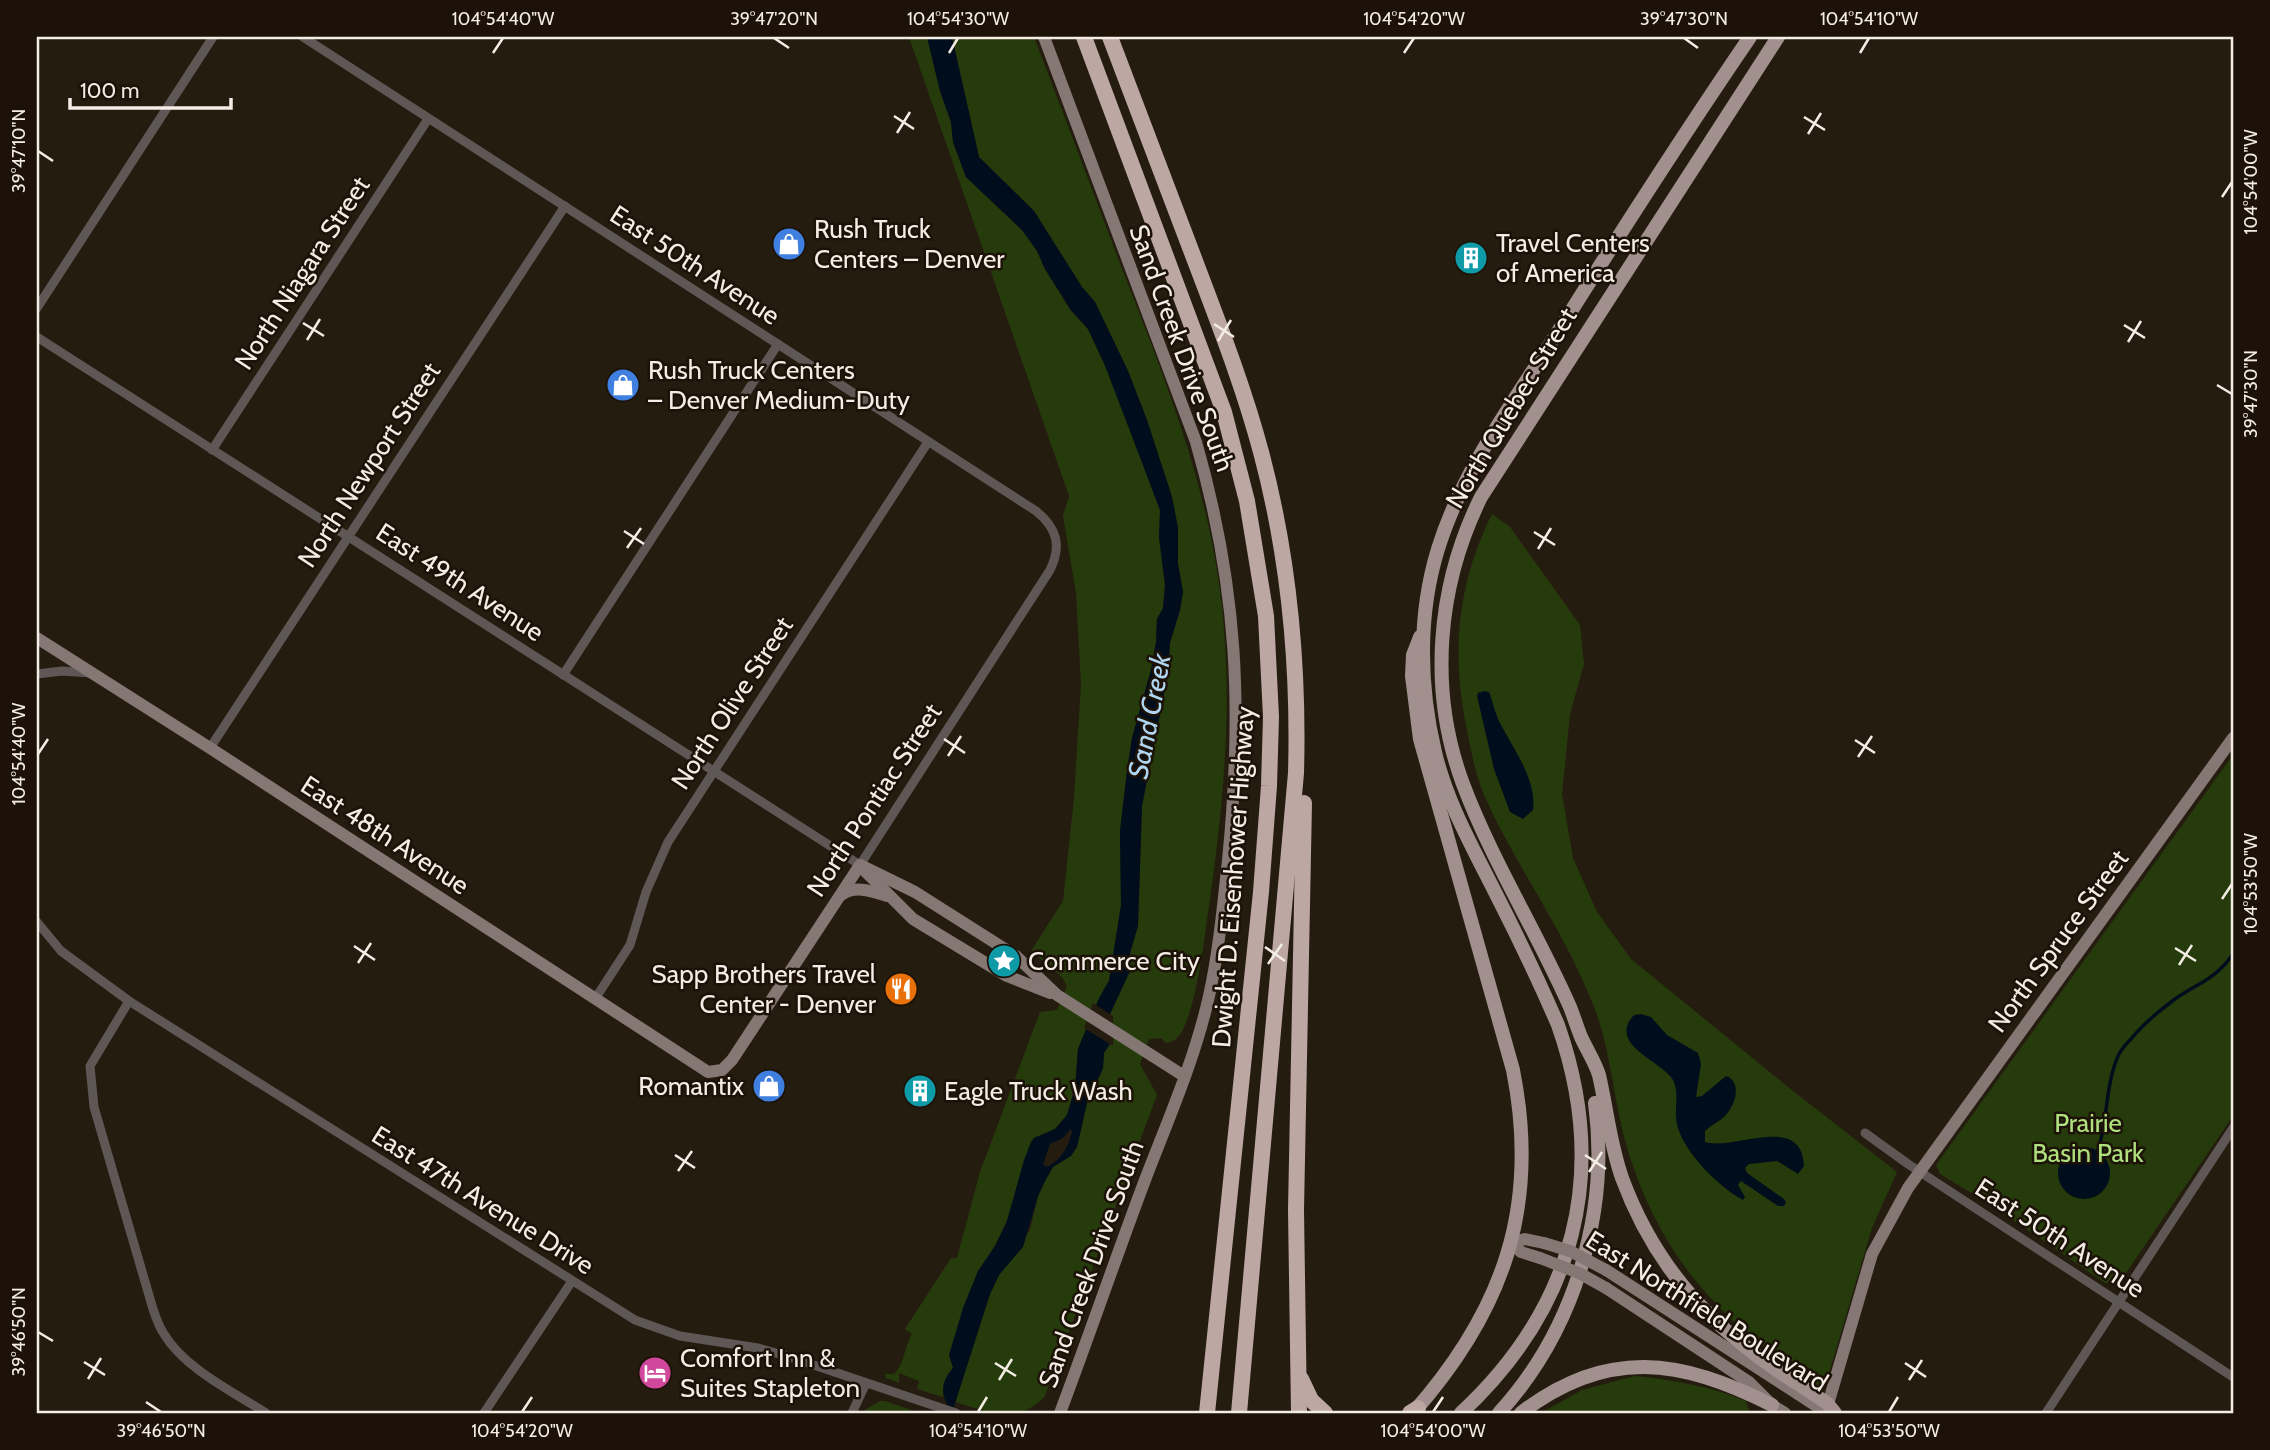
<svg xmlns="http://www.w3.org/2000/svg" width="2270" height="1450" viewBox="0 0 2270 1450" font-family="Cabin,sans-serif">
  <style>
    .green { fill: #263b0b }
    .water { fill: #000d1c; fill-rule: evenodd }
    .pier { fill: #251c10 }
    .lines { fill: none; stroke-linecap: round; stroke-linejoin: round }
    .stream { stroke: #000d1c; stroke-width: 3.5 }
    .street { stroke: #5f5755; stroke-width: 9 }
    .secondary { stroke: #847774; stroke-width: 12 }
    .primary { stroke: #a1908d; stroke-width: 14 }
    .highway { stroke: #bca7a3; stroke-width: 16 }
    .secondary-bridge { stroke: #847774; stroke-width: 12 }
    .primary-bridge { stroke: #a1908d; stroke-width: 14 }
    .ticks { fill: none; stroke: #f4ede5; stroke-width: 2.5 }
    .labels { text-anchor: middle; stroke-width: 5; stroke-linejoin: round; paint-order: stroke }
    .poi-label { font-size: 26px; fill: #f4ede5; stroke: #1c1207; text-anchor: start }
    .street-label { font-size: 26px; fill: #f4ede5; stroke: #1c1207 }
    .park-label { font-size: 26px; fill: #afe07d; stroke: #1c1207 }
    .water-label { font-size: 28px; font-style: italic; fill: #b0d6f1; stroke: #1c1207 }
    .neatline { fill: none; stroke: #f4ede5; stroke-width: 2.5 }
    .ticks-label { font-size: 18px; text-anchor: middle; fill: #f4ede5 }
  </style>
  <rect width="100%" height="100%" fill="#251c10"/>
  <g class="green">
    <path d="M909,37H927L940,91L951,122L953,142L966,177L1022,230L1037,251L1045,269L1070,310L1088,329L1116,390L1160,510L1159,537L1165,585L1163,609L1157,619L1156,642L1151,670L1132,738L1127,771L1120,831L1121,905L1109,981L1105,987L1078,1049L1075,1088L1067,1115L1055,1129L1034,1138L1007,1221L995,1246L978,1271L949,1355L953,1368L945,1380L943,1397L917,1389L919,1381L899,1373V1383L886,1378L885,1374H894C904,1365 904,1348 912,1334L905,1329L951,1258H957L980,1172L1040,1012L1057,1010L1067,986L1062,977L1031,951L1063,901L1074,798L1081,684L1076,593L1063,516L1069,496Z"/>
    <path d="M952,37H1034C1065,117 1095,198 1126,279C1168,386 1210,493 1222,608C1234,717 1221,825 1205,934C1202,957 1193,1018 1179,1036C1176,1040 1171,1042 1166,1043L1161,1038L1149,1039L1140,1064L1157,1095L1045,1396C1019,1425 987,1412 955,1402L990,1294L999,1275L1030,1230L1038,1196L1046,1179L1053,1167L1077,1147L1087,1103L1103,1069L1104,1053L1110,1044V1014L1130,971V953L1138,926L1142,806L1168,673L1170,643L1180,610L1183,592L1178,564V528L1172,497L1147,420L1128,371L1095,302L1082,287L1034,211L979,157Z"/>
    <path d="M1492,514L1510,527L1580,625L1584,664L1570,714L1562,794L1573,858L1597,912L1631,959L1793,1091L1897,1172L1872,1228L1824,1390C1727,1327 1663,1264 1628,1151C1614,1105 1612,1057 1596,1012C1569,939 1522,875 1489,806C1477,782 1472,756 1467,730C1451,654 1457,584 1492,514Z"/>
    <path d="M2233,755V1116L2124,1276L2116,1282L2105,1283L1993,1206L1940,1174L1936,1165Z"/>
    <path d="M1635,1376C1674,1380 1709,1386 1746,1401L1750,1413H1541L1582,1390Z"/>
    <path d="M880,1401H885L920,1413H860Z"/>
  </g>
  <g class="water">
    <path d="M927,37H952L979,157L1034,211L1082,287L1095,302L1128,371L1147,420L1172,497L1178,528V564L1183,592L1180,610L1170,643L1168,673L1142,806L1138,926L1130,953V971L1110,1014V1044L1104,1053L1103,1068L1087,1103L1077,1147L1071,1156L1053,1167L1046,1179L1038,1196L1023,1247L999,1275L990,1294L952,1413C941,1395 939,1384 953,1368L949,1355L963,1308L978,1271L995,1246L1007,1221L1024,1160L1031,1142L1034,1138L1055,1129L1067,1115L1075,1088L1078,1049L1099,998L1109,981L1121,905L1120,831L1127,771L1132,738L1151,670L1156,642L1157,619L1163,608L1165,585L1159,537L1160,510L1104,363L1088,329L1071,310L1045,269L1037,251L1022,230L966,177L953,142L951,122L940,91ZM1070,1130H1072C1070,1145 1060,1162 1046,1167L1043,1164L1050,1144L1063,1138Z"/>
    <path d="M1484,691L1489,692C1493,702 1495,714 1500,723C1513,748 1537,780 1533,810L1523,819L1510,812L1494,769L1477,696L1478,693Z"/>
    <path d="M1641,1014L1651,1017L1667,1035L1698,1053L1701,1064L1696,1097L1702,1096L1726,1076C1743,1082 1735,1106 1725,1116C1719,1122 1711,1125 1705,1131V1142C1735,1151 1802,1112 1804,1166L1798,1174L1777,1161L1749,1164L1745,1168L1747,1173L1784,1199L1786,1202L1784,1206H1778L1741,1181L1738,1185L1745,1197L1743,1200C1717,1186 1678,1147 1676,1118C1675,1105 1679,1092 1673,1080C1664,1062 1606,1045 1634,1015Z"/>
    <circle cx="2084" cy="1173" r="26"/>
  </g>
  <path class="pier" d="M1093,1003L1113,1016V1046L1084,1028Z"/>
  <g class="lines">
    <path class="stream" d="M2098,1150C2108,1119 2105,1087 2118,1056C2121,1050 2126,1044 2131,1039C2143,1024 2159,1011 2175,999C2198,983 2216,979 2233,954"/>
    <g class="street">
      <path d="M37,308L213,37"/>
      <path d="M37,337L860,865L1050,570C1062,546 1057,528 1036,511L303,37"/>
      <path d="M212,450L428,119"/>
      <path d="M37,674L62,671L91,673"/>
      <path d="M563,675L778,344"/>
      <path d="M210,748L565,206"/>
      <path d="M37,922L61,951L129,1001L635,1320L680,1336L758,1348L790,1357L956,1413"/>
      <path d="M595,999L630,945L646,892L668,842L928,442"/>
      <path d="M129,1001L90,1066L94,1107L153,1309C156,1318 159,1327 164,1334C184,1368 233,1392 266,1413"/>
      <path d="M1865,1133L1908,1164L2233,1377"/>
      <path d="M484,1413L572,1281"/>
      <path d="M852,1413L866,1383"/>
      <path d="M2046,1413L2233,1128"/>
    </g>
    <g class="secondary">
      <path d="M1044,37L1196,442C1238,588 1243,710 1228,860C1223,905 1219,951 1209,996C1195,1059 1168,1120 1145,1180C1116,1257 1089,1336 1060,1413"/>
      <path d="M37,638L210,748L708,1072L722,1070L732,1060L860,865"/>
      <path d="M860,865L915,892L1016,956L1057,995L1184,1076"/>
      <path d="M863,869L913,919L1007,976L1050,993"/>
      <path d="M841,895C855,885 871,891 887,896"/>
      <path d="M1540,1258L1521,1252L1511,1243L1525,1239L1544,1243"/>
      <path d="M1606,1270L1798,1394"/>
      <path d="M1606,1288L1749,1382L1772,1405L1785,1413"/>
      <path d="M1826,1411L1872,1254L1908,1188L2233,738"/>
    </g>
    <g class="primary">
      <path d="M1778,37L1481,497C1437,586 1428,690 1463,784C1492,861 1537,932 1570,1007C1574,1017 1577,1027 1581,1037C1587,1050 1595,1062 1599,1075C1607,1110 1610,1144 1622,1178C1657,1273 1717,1333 1801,1386"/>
      <path d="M1413,1413C1504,1310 1540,1206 1513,1070L1420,739L1412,676L1413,655L1420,637"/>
      <path d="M1461,1413C1575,1307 1610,1173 1558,1025C1539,981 1518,937 1496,894C1473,848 1447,803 1435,752C1419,685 1418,614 1438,549C1462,471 1513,403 1556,335C1619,235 1683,135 1750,37"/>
      <path d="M1499,1413C1574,1331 1610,1213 1595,1103"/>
      <path d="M1521,1413C1607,1347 1681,1359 1772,1405"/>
    </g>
    <g class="highway">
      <path d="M1084,37L1224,412L1247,501L1266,616L1271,717L1269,786L1261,892L1207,1413"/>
      <path d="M1110,37C1139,113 1168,189 1197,266C1220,327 1244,388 1261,452C1289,557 1299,664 1296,773L1239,1413"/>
      <path d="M1301,1379L1311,1400L1325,1413"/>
      <path d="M1299,1413L1296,1210L1304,803"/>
      <path d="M1410,1413L1418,1408"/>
    </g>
    <g class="secondary-bridge">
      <path d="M1544,1243L1570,1251L1606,1270"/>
      <path d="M1540,1258L1579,1273L1606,1288"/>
      <path d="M1798,1394L1827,1413"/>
    </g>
    <path class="primary-bridge" d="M1801,1386L1827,1403L1835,1413"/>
  </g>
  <path class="ticks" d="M774,38L789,48M1684,38L1698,48M493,53L503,38M949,53L958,38M1404,53L1414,38M1860,53L1869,38M894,116L914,129M1804,117L1825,130M897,133L910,112M1808,134L1821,113M38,151L53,161M2222,197L2232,182M303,323L324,336M1214,324L1234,337M2124,325L2145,338M307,340L320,319M1218,341L1231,320M2128,342L2141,321M2217,385L2232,394M624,531L644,544M1534,532L1555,545M627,548L641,528M1538,549L1551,528M944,739L965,753M1855,740L1875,753M38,754L48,739M948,756L961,736M1858,757L1872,736M2222,899L2232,884M354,946L375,960M1265,947L1285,961M2175,948L2196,961M358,963L371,943M1268,964L1282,944M2179,965L2192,945M675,1155L695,1168M1585,1155L1606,1169M678,1171L692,1151M1589,1172L1602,1152M38,1332L53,1341M84,1362L105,1375M995,1363L1016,1376M1905,1363L1926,1377M88,1379L101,1358M999,1380L1012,1359M1909,1380L1922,1360M146,1402L161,1412M522,1412L532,1397M978,1412L987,1397M1433,1412L1443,1397M1889,1412L1898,1397"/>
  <defs>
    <symbol id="shop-disc" viewBox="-11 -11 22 22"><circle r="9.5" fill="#3f7fe0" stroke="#1c1207"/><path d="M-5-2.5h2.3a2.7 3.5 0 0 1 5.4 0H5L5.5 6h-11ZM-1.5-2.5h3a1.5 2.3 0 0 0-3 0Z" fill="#fff"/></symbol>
    <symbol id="building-disc" viewBox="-11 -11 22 22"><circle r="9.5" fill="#0f9aa8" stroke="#1c1207"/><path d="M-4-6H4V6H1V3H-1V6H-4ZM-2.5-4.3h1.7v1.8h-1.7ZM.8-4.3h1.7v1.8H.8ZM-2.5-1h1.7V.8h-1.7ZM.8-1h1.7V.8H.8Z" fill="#fff"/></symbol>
    <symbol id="sight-disc" viewBox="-11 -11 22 22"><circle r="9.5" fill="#0f9aa8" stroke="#1c1207"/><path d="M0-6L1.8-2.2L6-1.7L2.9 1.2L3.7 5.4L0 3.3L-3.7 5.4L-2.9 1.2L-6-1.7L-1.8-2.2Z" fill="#fff"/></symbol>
    <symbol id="restaurant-disc" viewBox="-11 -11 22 22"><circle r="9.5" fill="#e8710a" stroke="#1c1207"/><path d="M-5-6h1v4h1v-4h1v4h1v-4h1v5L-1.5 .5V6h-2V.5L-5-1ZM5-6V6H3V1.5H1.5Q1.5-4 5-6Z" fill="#fff"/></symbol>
    <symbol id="hotel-disc" viewBox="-11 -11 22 22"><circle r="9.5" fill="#d1479c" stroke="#1c1207"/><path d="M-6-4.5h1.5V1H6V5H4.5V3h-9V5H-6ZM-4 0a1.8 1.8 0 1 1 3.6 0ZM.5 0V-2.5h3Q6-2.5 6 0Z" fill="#fff"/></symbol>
  </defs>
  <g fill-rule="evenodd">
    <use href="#shop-disc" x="770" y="225" width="38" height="38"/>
    <use href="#building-disc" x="1452" y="239" width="38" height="38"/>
    <use href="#shop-disc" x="604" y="366" width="38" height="38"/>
    <use href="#sight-disc" x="985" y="942" width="38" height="38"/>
    <use href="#restaurant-disc" x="882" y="970" width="38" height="38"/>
    <use href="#shop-disc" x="750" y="1067" width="38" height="38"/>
    <use href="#building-disc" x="901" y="1072" width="38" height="38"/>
    <use href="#hotel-disc" x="636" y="1354" width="38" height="38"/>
  </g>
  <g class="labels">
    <g class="poi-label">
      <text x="814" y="238">Rush Truck<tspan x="814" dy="30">Centers – Denver</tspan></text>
      <text x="1496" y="252">Travel Centers<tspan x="1496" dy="30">of America</tspan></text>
      <text x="648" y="379">Rush Truck Centers<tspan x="648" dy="30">– Denver Medium-Duty</tspan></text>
      <text x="1028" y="970">Commerce City</text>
      <text x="876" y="983" text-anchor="end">Sapp Brothers Travel<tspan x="876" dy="30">Center - Denver</tspan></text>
      <text x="744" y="1095" text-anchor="end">Romantix</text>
      <text x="944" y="1100">Eagle Truck Wash</text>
      <text x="680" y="1367">Comfort Inn &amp;<tspan x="680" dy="30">Suites Stapleton</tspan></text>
    </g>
    <g class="street-label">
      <text transform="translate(695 265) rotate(33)" y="9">East 50th Avenue</text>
      <text transform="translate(302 273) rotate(-57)" y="9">North Niagara Street</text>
      <text transform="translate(1182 348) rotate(70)" y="9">Sand Creek Drive South</text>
      <text transform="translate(1511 408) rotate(-59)" y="9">North Quebec Street</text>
      <text transform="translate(369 465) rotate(-57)" y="9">North Newport Street</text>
      <text transform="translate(460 582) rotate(33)" y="9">East 49th Avenue</text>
      <text transform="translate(732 703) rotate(-57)" y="9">North Olive Street</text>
      <text transform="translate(874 800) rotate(-57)" y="9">North Pontiac Street</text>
      <text transform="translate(385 835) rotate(33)" y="9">East 48th Avenue</text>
      <text transform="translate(1233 877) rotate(-86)" y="9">Dwight D. Eisenhower Highway</text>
      <text transform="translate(2058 941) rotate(-54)" y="9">North Spruce Street</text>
      <text transform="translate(483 1200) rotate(32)" y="9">East 47th Avenue Drive</text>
      <text transform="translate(2060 1238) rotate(33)" y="9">East 50th Avenue</text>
      <text transform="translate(1091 1264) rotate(-70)" y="9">Sand Creek Drive South</text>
      <text transform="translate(1707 1311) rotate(32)" y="9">East Northfield Boulevard</text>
    </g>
    <g class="park-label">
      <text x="2088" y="1132">Prairie<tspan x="2088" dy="30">Basin Park</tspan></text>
    </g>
    <g class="water-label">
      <text transform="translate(1149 716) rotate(-79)" y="10">Sand Creek</text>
    </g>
  </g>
  <rect width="2270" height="1450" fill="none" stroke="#1c1207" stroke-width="77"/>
  <path d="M70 98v10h161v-10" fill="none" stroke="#f4ede5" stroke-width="3.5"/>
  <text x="80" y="98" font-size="21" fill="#f4ede5" stroke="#1c1207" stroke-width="5" paint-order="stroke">100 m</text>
  <rect x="38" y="38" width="2194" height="1374" class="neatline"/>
  <g class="ticks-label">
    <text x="503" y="25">104°54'40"W</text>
    <text x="774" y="25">39°47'20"N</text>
    <text x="958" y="25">104°54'30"W</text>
    <text x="1414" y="25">104°54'20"W</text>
    <text x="1684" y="25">39°47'30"N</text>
    <text x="1869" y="25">104°54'10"W</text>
    <text transform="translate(19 151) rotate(-90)" y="6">39°47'10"N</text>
    <text transform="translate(2251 182) rotate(-90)" y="6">104°54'00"W</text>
    <text transform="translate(2251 394) rotate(-90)" y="6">39°47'30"N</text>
    <text transform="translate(19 754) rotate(-90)" y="6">104°54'40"W</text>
    <text transform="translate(2251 884) rotate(-90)" y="6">104°53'50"W</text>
    <text transform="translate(19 1332) rotate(-90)" y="6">39°46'50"N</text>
    <text x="161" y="1437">39°46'50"N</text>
    <text x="522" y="1437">104°54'20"W</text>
    <text x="978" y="1437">104°54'10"W</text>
    <text x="1433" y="1437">104°54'00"W</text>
    <text x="1889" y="1437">104°53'50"W</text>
  </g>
</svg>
